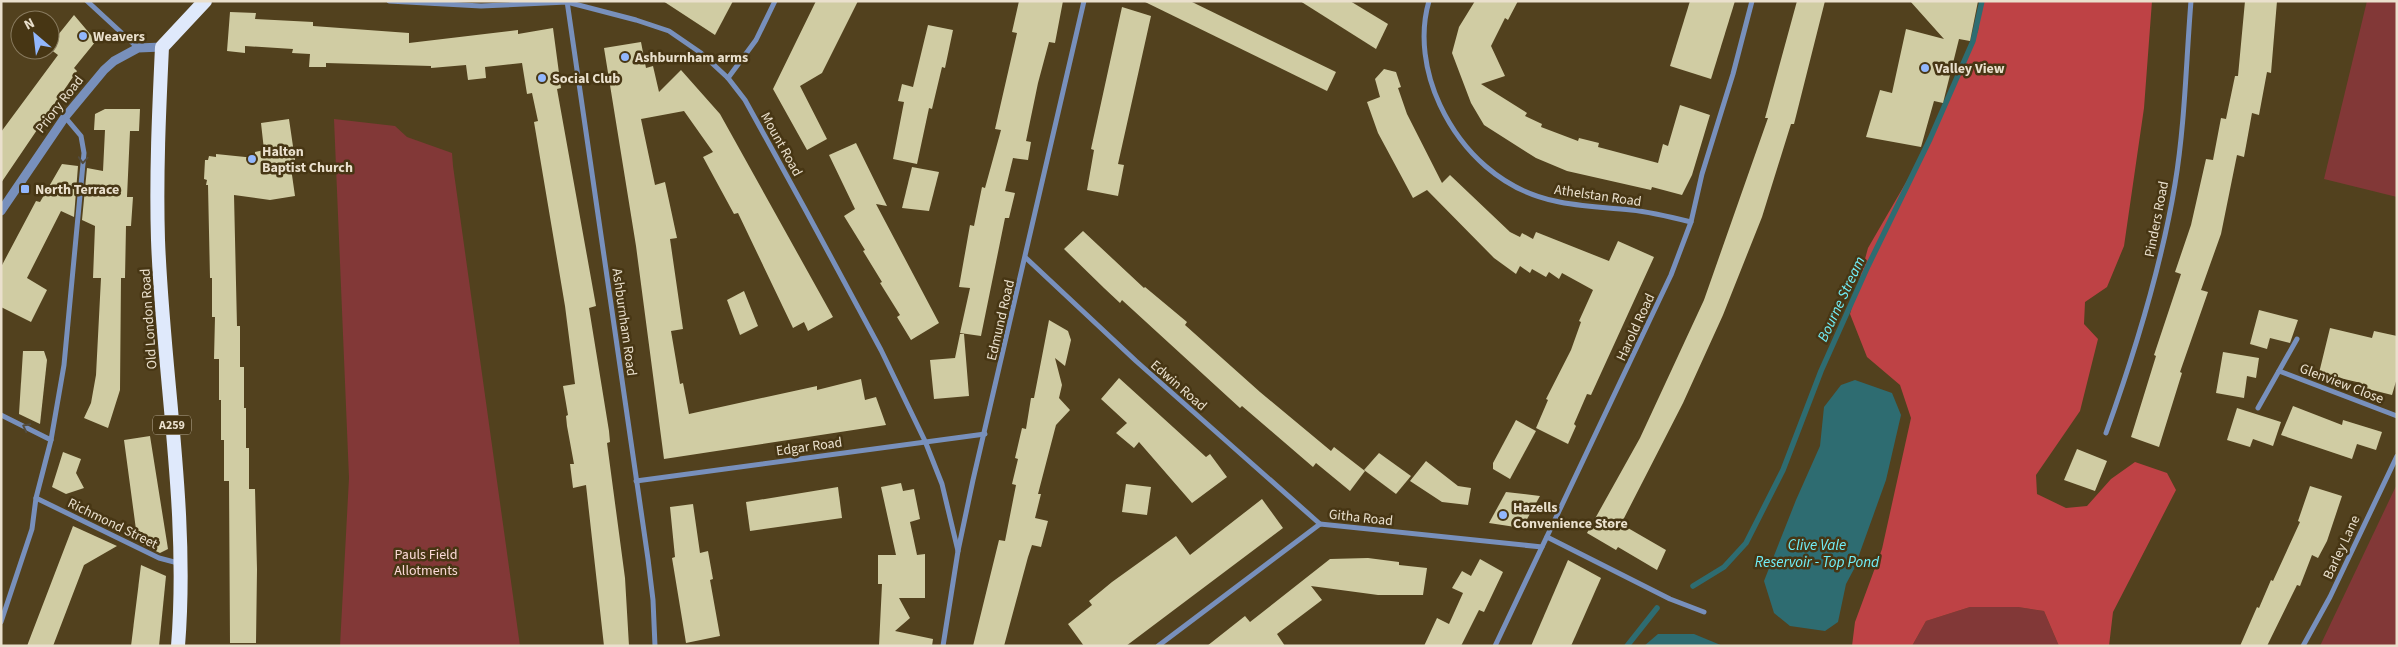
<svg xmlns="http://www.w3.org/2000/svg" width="2398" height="647" viewBox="0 0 2398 647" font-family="'Source Sans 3',sans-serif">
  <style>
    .green { fill: #823837 }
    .forest { fill: #be4245 }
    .water { fill: #2e6c71 }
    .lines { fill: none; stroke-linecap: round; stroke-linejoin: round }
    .stream { stroke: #2e6c71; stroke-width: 5.5 }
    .building { fill: #d0cca3 }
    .minor { stroke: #7890bc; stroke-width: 5 }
    .tertiary { stroke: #7890bc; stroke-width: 9 }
    .trunk { stroke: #dfe9fb; stroke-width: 14 }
    .oneway { stroke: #534c3e }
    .poi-dot { fill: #92b7fd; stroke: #473614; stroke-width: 2 }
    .labels { text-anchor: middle; stroke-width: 5; stroke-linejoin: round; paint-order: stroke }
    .shield { fill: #473614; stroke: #b9ad96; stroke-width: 1 }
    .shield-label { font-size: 12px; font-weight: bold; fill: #eae0cd }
    .poi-label { font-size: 14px; font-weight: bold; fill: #eae0cd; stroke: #473614; text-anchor: start }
    .street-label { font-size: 14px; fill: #eae0cd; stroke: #473614 }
    .park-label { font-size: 14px; fill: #fbd9d7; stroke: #473614 }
    .water-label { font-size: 15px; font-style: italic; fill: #71f0fa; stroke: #473614 }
  </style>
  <rect width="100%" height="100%" fill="#52411e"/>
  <g class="green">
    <path d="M2367,1H2397V197L2324,179Z"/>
    <path d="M334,119L395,126L407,137L452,153L453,166L520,646H340L349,478Z"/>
    <path d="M2397,484V646H2320Z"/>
    <path d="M1970,607H2018L2044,611L2059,646H1912L1926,621Z"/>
  </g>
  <path class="forest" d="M1982,1H2152L2144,108L2124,246L2107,287L2085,302L2084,324L2098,339L2080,411L2036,475L2037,494L2066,508L2087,506L2111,479L2135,462L2167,473L2176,490L2113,612L2109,646H2059L2044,611L2018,607H1970L1926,621L1912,646H1852L1855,622L1882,549L1911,418L1900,385L1867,357L1850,314L1868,248L1930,141L1978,31Z"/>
  <g class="water">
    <path d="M1855,380L1892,393L1901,415L1886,480L1854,569L1846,584L1838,622L1825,631L1790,626L1774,613L1764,581L1796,500L1820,446L1824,407L1841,385Z"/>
    <path d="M1658,634H1694L1723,646H1644Z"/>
  </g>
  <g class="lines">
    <g class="stream">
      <path d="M1693,586L1724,567L1746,543L1783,470L1821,371L1868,266L1930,139L1973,41L1982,1"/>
      <path d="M1627,646L1657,608"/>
    </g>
  </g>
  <g class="building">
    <path d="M663,1H733L715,35Z"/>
    <path d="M816,1H858L822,73L800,86L827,139L807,150L773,89Z"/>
    <path d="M1019,1H1063L1055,43L1049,42L1038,83L1026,141L1031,142L1028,160L1013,158L1005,191L1015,193L1009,218H1005L981,336L960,333L970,288L959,287L970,225L974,226L982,187L985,188L1001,130L995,129L1017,33L1012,32Z"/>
    <path d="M1143,1H1190L1336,72L1327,91Z"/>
    <path d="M1300,1H1350L1388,24L1376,49Z"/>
    <path d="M1475,1H1518L1508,20L1505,18L1491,46L1505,76L1481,84L1527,113L1525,116L1542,124L1541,127L1578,141L1579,138L1599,143L1598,147L1658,163L1663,144L1668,146L1680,105L1710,115L1692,175L1682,195L1652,187L1651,190L1642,188L1567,171L1536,158L1484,125L1471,103L1452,53L1459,27Z"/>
    <path d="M1690,1H1735L1711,79L1670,66Z"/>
    <path d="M1797,1H1825L1794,124H1791L1762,217L1723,315L1683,403L1621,524L1666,550L1657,570L1618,547L1616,550L1587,533L1640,438L1704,300L1768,118H1765Z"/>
    <path d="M1910,1H1978L1970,41L1959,39L1943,103L1934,101L1921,147L1866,137L1880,90L1892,93L1906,29L1944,39Z"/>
    <path d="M2245,1H2277L2271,73L2267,72L2259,115L2252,113L2244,157L2237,155L2221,234L2201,290L2208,292L2180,372L2182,373L2159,447L2131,437L2156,356L2154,355L2181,274L2175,272L2191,225L2206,159L2213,160L2221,118L2226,119L2235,76H2238Z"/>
    <path d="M1122,7L1151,16L1118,164L1124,165L1118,196L1087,190L1094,150L1091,149Z"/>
    <path d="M230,12L256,13L255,19L313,22V26L409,33V43L518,30V34L553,28L561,88L557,89L596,306L589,308L609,431L610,442L607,443L625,578L629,646H604L586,485L573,488L570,464H574L567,426L566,416L568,415L563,386L575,384L565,306L534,122L538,121L532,93L527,94L522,63L485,67L486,78L468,80L466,65L431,68V66L326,63V67H309L310,54L292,53L293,49L245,46V53L227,51Z"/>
    <path d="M74,15L96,41L74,68L77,71L1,183V132L58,55L50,49V45Z"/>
    <path d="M928,25L953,30L945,68L942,67L932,109L929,108L917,164L893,159L904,102L898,101L902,84L913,87Z"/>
    <path d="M641,42L646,68L653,66L659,92L681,70L720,114L833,317L808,331L804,322L793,328L738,213L734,214L703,157L713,152L684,111L641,119L655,185L665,182L677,238L670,239L683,329L671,331L680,384L683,383L689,414L817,386V390L861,379L865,400L876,397L886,425L664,459L636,246L604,48Z"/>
    <path d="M1384,69L1396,72L1401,87L1398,88L1407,114L1442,183L1450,175L1510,232L1520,237L1522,233L1533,239L1536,232L1609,261L1618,241L1654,257L1591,395L1587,394L1574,424L1576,426L1568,444L1536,428L1548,400L1546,399L1571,350L1581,322L1579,321L1593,290L1562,273L1559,279L1549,272L1546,277L1532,269L1530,273L1520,266L1516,274L1494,258L1427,190L1413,198L1378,133L1367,102L1380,97L1375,79Z"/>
    <path d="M105,109H140L139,131H130L127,197H133L131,226H126L125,278H121L120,390L108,428L84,418L91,403L96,375L101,278H93L95,226L82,220L87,168L103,171L105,130H94L95,114Z"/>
    <path d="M289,119L295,160L290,161L295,196L270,200L234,195L237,326H240V367H244V408H246V448H249V489H255L257,569L256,643H230L229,481H224V440H221V400H219V359H214L215,317H212V278H210L208,185H206L207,180L204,179L205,160H208L209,156L216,157V154L255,158V152L264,150L261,123Z"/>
    <path d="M856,143L887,206L876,204L939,323L911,340L897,317L900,315L880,283L882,282L863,251L865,250L844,216L855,209L829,155Z"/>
    <path d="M62,164L78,166L74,217L61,211L27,278L47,290L31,322L1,307V267L36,201L40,202Z"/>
    <path d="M912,167L939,172L929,211L902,208Z"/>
    <path d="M1083,231L1144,288L1145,287L1187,322L1185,325L1260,392L1331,451L1334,447L1365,471L1350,491L1316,463L1313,467L1242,406L1240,408L1122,300L1120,303L1104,288L1064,249Z"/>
    <path d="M744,291L758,326L740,335L727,300Z"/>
    <path d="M2259,310L2298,320L2290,343L2270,338L2267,349L2250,344Z"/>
    <path d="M1049,320L1068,331L1071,340L1065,366L1055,358L1062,385L1059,398L1070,410L1056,425L1038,494H1041L1035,518L1048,521L1041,547L1032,545L1028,557L1004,646H973L999,540L1005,541L1016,485L1012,484L1018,459L1015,458L1022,428L1026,429L1031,398H1034Z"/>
    <path d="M2330,328L2372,338L2374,331L2397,336V378L2392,395L2360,387L2361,383L2319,373Z"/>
    <path d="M960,334H964L969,396L934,399L930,360L955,358Z"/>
    <path d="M23,351H44L47,360L40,424L19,414Z"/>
    <path d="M2223,352L2259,358L2256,378L2247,376L2244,398L2216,393Z"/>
    <path d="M1119,378L1206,457L1210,454L1227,477L1192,503L1139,442L1134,448L1116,433L1127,423L1101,399Z"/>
    <path d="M2293,406L2342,425L2343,420L2382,432L2376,450L2357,444L2352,459L2281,435Z"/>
    <path d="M2237,408L2281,422L2273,446L2253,439L2250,447L2227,440Z"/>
    <path d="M1516,420L1536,431L1510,479L1493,469V463Z"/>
    <path d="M150,436L168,549L160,553L143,545L144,541L137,537L124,440Z"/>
    <path d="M2077,449L2107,461L2095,491L2064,480Z"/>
    <path d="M63,452L81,459L76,473L84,488L66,494L52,487Z"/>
    <path d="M1379,453L1411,476L1396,494L1364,470Z"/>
    <path d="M1426,461L1458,486L1471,488L1468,505L1442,502L1410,481Z"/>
    <path d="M901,483L903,491L914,489L920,519L910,522L917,555L925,554V598H899L910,618L895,631L933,639L932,646H879L882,584H878V555H896L881,487Z"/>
    <path d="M1126,484L1151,487L1147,515L1122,512Z"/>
    <path d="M2310,486L2342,496L2327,541L2318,558L2312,555L2300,586L2297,585L2267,646H2240L2257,607L2259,608L2271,580L2273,581L2300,522L2298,521Z"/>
    <path d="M838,487L842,518L750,531L746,502Z"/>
    <path d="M1506,492L1540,496L1522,528L1489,523Z"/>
    <path d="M1262,499L1283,528L1126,646H1084L1068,624L1092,605L1089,601L1112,582L1176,536L1190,555Z"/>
    <path d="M693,504L700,553L708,551L713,579L710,580L720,636L686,643L672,558L675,557L670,507Z"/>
    <path d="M73,526L117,546L84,565L53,646H27Z"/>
    <path d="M1368,558L1399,562V565L1427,568L1423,595H1378L1311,586L1322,600L1277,634L1285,646H1207L1245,616L1250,622L1330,559Z"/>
    <path d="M1480,559L1503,572L1484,612L1479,610L1461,646H1424L1437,618L1449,624L1463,593L1452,588L1462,571L1471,576Z"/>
    <path d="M1568,560L1601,578L1571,646H1531Z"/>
    <path d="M141,565L166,576L159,646H131Z"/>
  </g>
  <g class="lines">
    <g class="minor">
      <path d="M87,1L138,48"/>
      <path d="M389,1L481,6L567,2L636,20L669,31L701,53L728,78L745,100L805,209L881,350L925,441L942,484L958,551"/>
      <path d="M567,1L648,559L653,600L655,646"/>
      <path d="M1429,1C1419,35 1425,73 1440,105C1462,152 1502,190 1555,201C1580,207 1606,207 1631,210C1651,212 1671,217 1691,222"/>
      <path d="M728,78L756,40L775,1"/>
      <path d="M1026,258L1136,361L1320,524"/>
      <path d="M2279,371L2397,416"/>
      <path d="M2258,408L2297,339"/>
      <path d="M1,415L51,440"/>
      <path d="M2106,433C2135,352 2161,269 2175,184C2185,124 2186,62 2191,1"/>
      <path d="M636,481L985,434"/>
      <path d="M36,498L159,558L178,563"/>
      <path d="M1547,537L1670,599L1704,612"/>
      <path d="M1,622L32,529L36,498L51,440L64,365L84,153L81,136L65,117"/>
      <path d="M943,646L958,551L973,480L1084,1"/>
      <path d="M1158,646L1320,524L1542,547"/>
      <path d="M1495,646L1671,275L1691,222L1702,174L1733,74L1752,1"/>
      <path d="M2303,646L2330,597L2397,456"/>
    </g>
    <path class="tertiary" d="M1,211L65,117L104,70L114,61L138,48L162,47"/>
    <path class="trunk" d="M178,646C189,511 163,375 158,240C156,176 159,111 162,47L205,1"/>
  </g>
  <defs><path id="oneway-chevron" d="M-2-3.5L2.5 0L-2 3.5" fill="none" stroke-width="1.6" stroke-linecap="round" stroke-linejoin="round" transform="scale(1.25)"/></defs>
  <g class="oneway">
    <use href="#oneway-chevron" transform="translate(83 160) rotate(94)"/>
    <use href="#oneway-chevron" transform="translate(26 427) rotate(-153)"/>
  </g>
  <g class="poi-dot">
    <circle cx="83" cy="36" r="5"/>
    <circle cx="625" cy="57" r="5"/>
    <circle cx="1925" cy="68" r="5"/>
    <circle cx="542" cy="78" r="5"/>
    <circle cx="252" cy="159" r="5"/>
    <rect x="20" y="184" width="10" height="10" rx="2.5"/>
    <circle cx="1503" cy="515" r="5"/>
  </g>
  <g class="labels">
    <rect class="shield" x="153" y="415.5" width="38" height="19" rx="4"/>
    <g class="shield-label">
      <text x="172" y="429">A259</text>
    </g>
    <g class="poi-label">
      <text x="93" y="41">Weavers</text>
      <text x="635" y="62">Ashburnham arms</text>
      <text x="1935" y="73">Valley View</text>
      <text x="552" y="83">Social Club</text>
      <text x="262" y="156">Halton<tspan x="262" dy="16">Baptist Church</tspan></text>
      <text x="35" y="194">North Terrace</text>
      <text x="1513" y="512">Hazells<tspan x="1513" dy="16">Convenience Store</tspan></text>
    </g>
    <g class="street-label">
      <text transform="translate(59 104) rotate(-52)" y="5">Priory Road</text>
      <text transform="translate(782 144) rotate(61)" y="5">Mount Road</text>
      <text transform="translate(1598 195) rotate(8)" y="5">Athelstan Road</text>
      <text transform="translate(2156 219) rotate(-79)" y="5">Pinders Road</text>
      <text transform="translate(148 319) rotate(-94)" y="5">Old London Road</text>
      <text transform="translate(1000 320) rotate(-77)" y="5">Edmund Road</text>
      <text transform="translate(625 322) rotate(82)" y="5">Ashburnham Road</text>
      <text transform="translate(1635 327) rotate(-65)" y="5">Harold Road</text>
      <text transform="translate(2342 383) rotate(21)" y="5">Glenview Close</text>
      <text transform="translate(1179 385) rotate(41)" y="5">Edwin Road</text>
      <text transform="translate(809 446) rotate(-8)" y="5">Edgar Road</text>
      <text transform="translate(1361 517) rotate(6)" y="5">Githa Road</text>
      <text transform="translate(113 523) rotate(26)" y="5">Richmond Street</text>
      <text transform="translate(2341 547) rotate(-65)" y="5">Barley Lane</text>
    </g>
    <g class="park-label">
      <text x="426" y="559">Pauls Field<tspan x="426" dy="16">Allotments</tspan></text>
    </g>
    <g class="water-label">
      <text transform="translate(1841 299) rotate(-65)" y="5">Bourne Stream</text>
      <text x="1817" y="550">Clive Vale<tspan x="1817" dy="17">Reservoir - Top Pond</tspan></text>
    </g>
  </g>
  <rect width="2398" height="647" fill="none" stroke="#eae0cd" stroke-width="5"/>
  <g transform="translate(35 35) rotate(332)"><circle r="24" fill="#473614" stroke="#887a5e"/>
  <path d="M0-4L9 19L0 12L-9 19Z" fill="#92b7fd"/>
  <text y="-8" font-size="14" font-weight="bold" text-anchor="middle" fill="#eae0cd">N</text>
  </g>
</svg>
